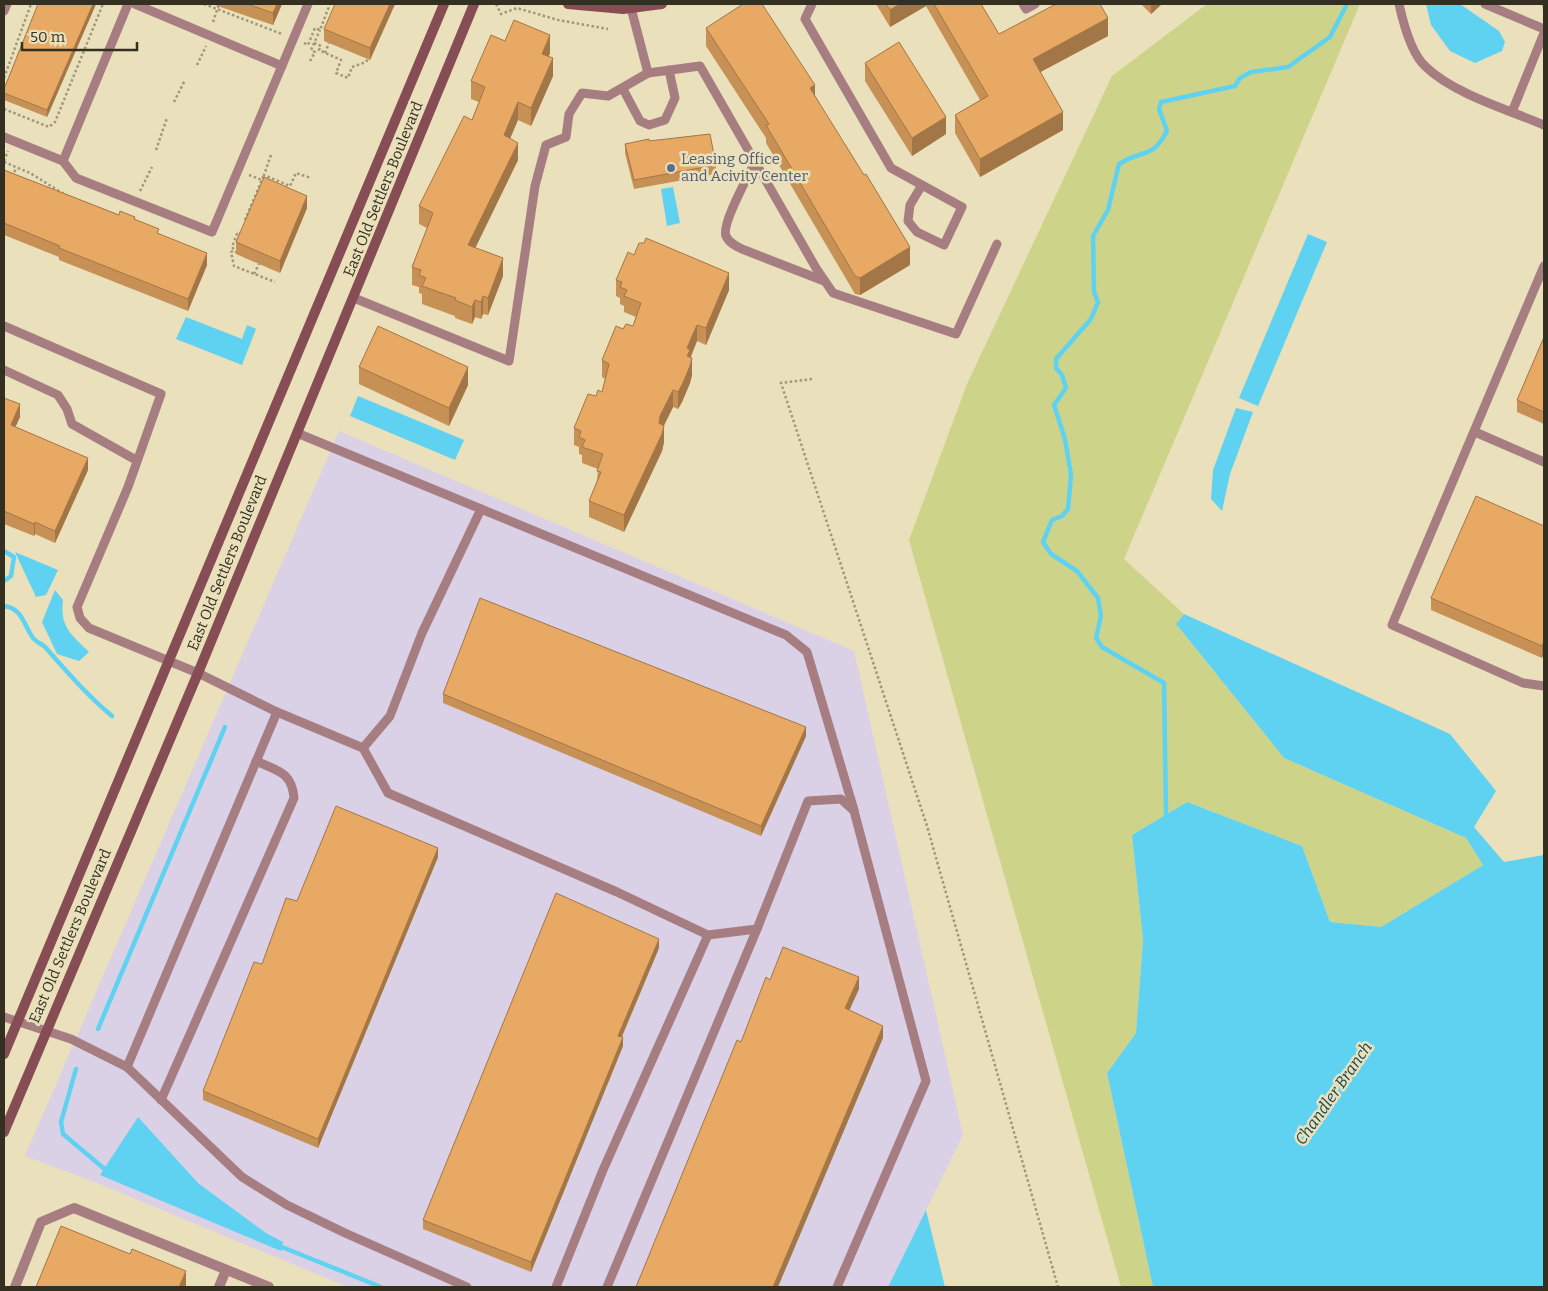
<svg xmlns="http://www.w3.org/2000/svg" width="1548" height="1291" viewBox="0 0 1548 1291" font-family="Bitter,serif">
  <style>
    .industrial { fill: #dad1e6 }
    .green { fill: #cdd489 }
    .water { fill: #5fd2f2 }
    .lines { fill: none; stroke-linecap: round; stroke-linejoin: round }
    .stream { stroke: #5fd2f2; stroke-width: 4.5 }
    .path { stroke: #9e977b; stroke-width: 2.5; stroke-dasharray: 2.5 2.5; stroke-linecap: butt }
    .lane { stroke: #a67d81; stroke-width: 9 }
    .street { stroke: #a67d81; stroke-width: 10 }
    .secondary { stroke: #864d55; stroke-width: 10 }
    .wall { fill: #c79156 }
    .shaded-wall { fill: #a27646 }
    .building { fill: #e7a964; stroke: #a27646 }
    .service-dot { fill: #5c6f8a; stroke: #eae0bb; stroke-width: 2 }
    .labels { text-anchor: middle; stroke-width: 5; stroke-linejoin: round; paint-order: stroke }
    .service-label { font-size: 15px; fill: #4e5e75; stroke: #eae0bb; text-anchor: start }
    .street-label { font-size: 15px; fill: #332f21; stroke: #eae0bb }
    .water-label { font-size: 16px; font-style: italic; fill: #144755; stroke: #eae0bb }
  </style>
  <rect width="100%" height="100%" fill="#eae0bb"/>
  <path class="industrial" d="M339,431L854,651L963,1135L888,1287H348L97,1183L25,1156Z"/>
  <path class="green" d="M1207,4H1360L1124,559L1184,614L1176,624L1284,758L1466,838L1483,865L1381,927L1330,922L1302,846L1187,802L1132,835L1143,940L1136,1033L1107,1073L1153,1287H1121L909,540L967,384L1112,76Z"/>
  <g class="water">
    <path d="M1426,4H1460L1499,31L1505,42L1502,51L1475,63L1450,51L1431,25Z"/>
    <path d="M673,187L680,223L667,226L661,189Z"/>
    <path d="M1308,234L1327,242L1258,406L1239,398Z"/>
    <path d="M186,317L242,339L247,325L256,329L242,365L176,339Z"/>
    <path d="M358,396L464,440L455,460L350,416Z"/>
    <path d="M1236,408L1253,412L1230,474L1222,511L1211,499L1213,470Z"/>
    <path d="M15,552L58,570L46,595L36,597Z"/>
    <path d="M55,590L63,600C60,627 70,633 89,652L79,661L57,654L42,622Z"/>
    <path d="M1184,614L1450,734L1496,791L1474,827L1504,862L1544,855V1287H1153L1107,1073L1136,1033L1143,940L1132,835L1187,802L1302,846L1330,922L1381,927L1483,865L1466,838L1284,758L1176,624Z"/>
    <path d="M138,1117L198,1183L266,1233L283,1242L281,1251L100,1175Z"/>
    <path d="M926,1210L945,1287H888Z"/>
  </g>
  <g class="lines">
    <g class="stream">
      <path d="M4,551L14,557L11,576L4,581"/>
      <path d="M4,606C22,608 24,625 33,638C36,642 42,644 45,647C67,672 87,695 112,716"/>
      <path d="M1168,819L1166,814L1164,683L1102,647L1096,638L1101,616L1098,598L1077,571L1051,554L1043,542L1052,520L1062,516L1068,509L1071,475L1065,439L1054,405L1066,388L1062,375L1056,368V359L1091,319L1098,302L1094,292L1093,236L1108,210L1119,164C1142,149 1152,160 1167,131L1159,109L1161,102L1235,86L1240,78L1251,72L1288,67L1330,37L1347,4"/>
      <path d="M98,1029L225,727"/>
      <path d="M76,1069L61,1122L63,1134L107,1171"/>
      <path d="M277,1245L381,1287"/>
    </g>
    <g class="path">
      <path d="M204,4L282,34"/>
      <path d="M496,4L501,14L517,8L558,20L608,29"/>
      <path d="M213,22L219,4"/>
      <path d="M304,43L308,45L315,28L320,30L330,4"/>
      <path d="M314,43L321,46L319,50L341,60L336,73L348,78L352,67L366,62L368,59"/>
      <path d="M325,53L329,43"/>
      <path d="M310,61L315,52L311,50L320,30"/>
      <path d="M197,65L206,46"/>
      <path d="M4,78L31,4"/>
      <path d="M174,102L185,80"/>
      <path d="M4,109L49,127L55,122L103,4"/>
      <path d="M156,150L167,118"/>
      <path d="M271,155L264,175L290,186L296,173L311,178"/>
      <path d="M4,161L8,151"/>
      <path d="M4,162L30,173L64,194"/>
      <path d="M249,175L262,180"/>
      <path d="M11,176L17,168"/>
      <path d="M140,191L152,167"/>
      <path d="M245,220L264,175"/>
      <path d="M233,251L231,252L234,266L275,282"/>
      <path d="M237,253L232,247L237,234L239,235L241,232"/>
      <path d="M254,274L259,264"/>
      <path d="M812,379L781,383L927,826L1058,1287"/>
    </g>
    <g class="lane">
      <path d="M135,4L282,66"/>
      <path d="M812,4L805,19L891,168L962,207L944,245L917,232L908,221L910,205L922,185"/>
      <path d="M1023,4L1026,9L1035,4"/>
      <path d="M1399,4C1403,22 1412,55 1426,67C1454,94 1509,110 1544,125"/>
      <path d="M1485,4L1544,29"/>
      <path d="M631,8L648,73L700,66L816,268L833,293L956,334L997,244"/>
      <path d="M4,11L7,4"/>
      <path d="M623,89L640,121L649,125L665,120L675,98L669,70"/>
      <path d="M1512,112L1544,33"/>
      <path d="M4,137L63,161L76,178L212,232L308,4"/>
      <path d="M63,161L128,4"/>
      <path d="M755,162C749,175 721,224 726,236C729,243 736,246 742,249L824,281"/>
      <path d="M1544,266L1392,625L1523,683L1544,686"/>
      <path d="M354,298L509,361L535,186L546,145L566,137L569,114L582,93L608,96L648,73"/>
      <path d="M4,326L161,394L128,487L77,607L80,618L89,628L198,673L277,712L363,748L388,793L617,892L708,935L603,1170L556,1287"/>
      <path d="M4,370L58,395L67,409L72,424L136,460"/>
      <path d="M1475,432L1544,462"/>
      <path d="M297,433L481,509L422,633L390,716L363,748"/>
      <path d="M481,509L786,635L807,652L854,810"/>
      <path d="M708,935L757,929L808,801L841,799L854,811L926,1081L837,1287"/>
      <path d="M4,1017L71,1039L127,1067L242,1177L287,1205L345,1233L467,1287"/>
      <path d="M127,1067L277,712"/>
      <path d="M161,1100L294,798C292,772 278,771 256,761"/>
      <path d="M607,1287L757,929"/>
    </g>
    <g class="street">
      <path d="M15,1287L41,1222L74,1208L269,1287"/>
      <path d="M219,1287L226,1270"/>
    </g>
    <g class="secondary">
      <path d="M568,4L623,9L662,4"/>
      <path d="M4,1054L444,4"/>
      <path d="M4,1132L198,673L474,4"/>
    </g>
  </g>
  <g class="wall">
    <path d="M96,4L47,117L4,100V89Z"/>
    <path d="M212,4H282L273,25Z"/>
    <path d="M395,4L370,60L324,41V29Z"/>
    <path d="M876,4H981L999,34L1108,36L1040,72L1063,130L980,177L955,133V115L980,100L926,6L890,27Z"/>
    <path d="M1141,4H1162L1151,14Z"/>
    <path d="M1542,4H1544V11L1543,10Z"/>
    <path d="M706,28L815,96L910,265L860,295L855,294L766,143V138L706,46Z"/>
    <path d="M505,41L550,53L549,56L553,76L531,126L518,120L510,138L518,160L475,248L503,276L488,315L483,314L481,319L475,317L472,324L455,318V316L422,304V294L419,293V287L412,285V267L427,228L419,224V206L472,120L479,102L471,99V81Z"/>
    <path d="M865,63L946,134L912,156L865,81Z"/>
    <path d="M649,141L716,165V174L634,189L625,153V144Z"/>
    <path d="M4,170L119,215L135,219L207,265L188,311L59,260V257L4,235Z"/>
    <path d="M307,208L280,273L236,254V242Z"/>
    <path d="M616,280L729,290L706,345L697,341L690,357L692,375L690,383L682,402L678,409L673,407L664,426V442L662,451L624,532L589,517V501L597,481L598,469L582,463V455L579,454V447L574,445V428L596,396L602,392L605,379L602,377V360L623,329L633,326L636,317L624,312V306L620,304V298L616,296Z"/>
    <path d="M1544,337V424L1517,412V400Z"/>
    <path d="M359,367L468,385L449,426L359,384Z"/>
    <path d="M4,398L20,417L15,427L88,470L55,543L35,534L34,536L4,524Z"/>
    <path d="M1544,526V653L1542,658L1431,610V598Z"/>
    <path d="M443,694L806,736L761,836L443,703Z"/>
    <path d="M438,857L318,1148L203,1100V1091L262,964L297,901Z"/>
    <path d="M659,948L622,1037L623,1046L531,1272L423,1229V1220Z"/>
  </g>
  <g class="shaded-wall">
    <path d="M93,4H96L47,117V110Z"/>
    <path d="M277,4H282L273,25V13Z"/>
    <path d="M390,4H395L370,60V48Z"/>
    <path d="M900,4H926V6L890,27V10Z"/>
    <path d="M1151,4H1162L1151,14Z"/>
    <path d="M1108,18V36L1033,76V59Z"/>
    <path d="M550,35V53L542,71V54Z"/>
    <path d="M553,58V76L531,126V108Z"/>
    <path d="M815,85V103L810,88Z"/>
    <path d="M518,102V120L504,153V135Z"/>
    <path d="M1063,112V130L980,177V159Z"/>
    <path d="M946,117V134L912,156V138Z"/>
    <path d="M518,143V160L468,263V245Z"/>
    <path d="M307,196V208L280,273V261Z"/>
    <path d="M910,247V265L860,295V278Z"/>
    <path d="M207,253V265L188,311V299Z"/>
    <path d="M503,258V276L488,315V298Z"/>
    <path d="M729,273V290L706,345V328Z"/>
    <path d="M483,296V314L481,319V302Z"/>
    <path d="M475,300V317L472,324V307Z"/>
    <path d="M697,325V341L690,359V366L687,348Z"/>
    <path d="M692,358V375L690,383L682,402L678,409V392Z"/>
    <path d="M468,367V385L449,426V408Z"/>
    <path d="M673,390V407L660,433L664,426V442L662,451L624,532V515L659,423L660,416Z"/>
    <path d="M20,404V417L11,437V425Z"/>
    <path d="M88,458V470L55,543V531Z"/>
    <path d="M35,522V534L34,536V524Z"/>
    <path d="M1544,641V653L1542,658V646Z"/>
    <path d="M806,727V736L761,836V826Z"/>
    <path d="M438,848V857L318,1148V1139Z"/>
    <path d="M659,939V948L618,1045V1036Z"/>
    <path d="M859,977V989L845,1020V1008Z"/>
    <path d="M883,1026V1038L778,1287H773Z"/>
    <path d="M623,1037V1046L531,1272V1262Z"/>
    <path d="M186,1271V1287H179Z"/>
  </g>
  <g class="building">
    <path d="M38,4H93L47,110L4,93V89Z"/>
    <path d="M247,4H277L273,13Z"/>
    <path d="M335,4H390L370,48L324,29Z"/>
    <path d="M743,4H762L815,85L810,88L864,175L866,174L910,247L860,278L855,276L766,125L769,124L706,28Z"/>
    <path d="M886,4H900L890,10Z"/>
    <path d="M934,4H981L999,34L1056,4H1100L1108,18L1033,59L1063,112L980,159L955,115L988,96Z"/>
    <path d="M514,20L550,35L542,54L553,58L531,108L518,102L504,135L518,143L468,245L503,258L488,298L483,296L481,302L475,300L472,307L455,300L456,298L422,286L426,278L419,275L421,270L412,267L433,213L419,206L464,116L472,120L485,87L471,81L491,35L505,41Z"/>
    <path d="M899,42L946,117L912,138L865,63Z"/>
    <path d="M710,134L716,165L634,180L625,144L649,139V141Z"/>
    <path d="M4,170L119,215L120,211L135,217L134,219L159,229L157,233L207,253L188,299L59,248L60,246L4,223Z"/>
    <path d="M264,177L307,196L280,261L236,242Z"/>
    <path d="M646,238L729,273L706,328L697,325L687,348L690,350L687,356L692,358L690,366L682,385L678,392L673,390L660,416L659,423L664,426L662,434L624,515L589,501L601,472L597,471L603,454L582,447L585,440L579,437L581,431L574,428L588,394L596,396L598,390L602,392L609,364L602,360L616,326L623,329L626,324L633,326L641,303L624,296L627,290L620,287L622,282L616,280L628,252L634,255L639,243H644Z"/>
    <path d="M378,326L468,367L449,408L359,367Z"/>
    <path d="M1544,337V412L1517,400Z"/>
    <path d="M4,398L20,404L11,425L88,458L55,531L35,522L34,524L4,511Z"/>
    <path d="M1476,496L1544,526V641L1542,646L1431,598Z"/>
    <path d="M480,598L806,727L761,826L443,694Z"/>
    <path d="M336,806L438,848L318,1139L203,1091L254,962L262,964L286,898L297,901Z"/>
    <path d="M556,893L659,939L618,1036L623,1037L531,1262L423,1220Z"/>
    <path d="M783,947L859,977L845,1008L883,1026L773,1287H636L737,1040L741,1042L766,977L770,980Z"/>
    <path d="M61,1226L130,1254L132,1249L186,1271L179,1287H36Z"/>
  </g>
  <circle class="service-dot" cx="671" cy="168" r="5"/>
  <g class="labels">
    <g class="service-label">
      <text x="681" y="164">Leasing Office<tspan x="681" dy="17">and Acivity Center</tspan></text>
    </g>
    <g class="street-label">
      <text transform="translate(383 189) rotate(-68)" y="5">East Old Settlers Boulevard</text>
      <text transform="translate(227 563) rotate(-68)" y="5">East Old Settlers Boulevard</text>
      <text transform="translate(70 936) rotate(-67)" y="5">East Old Settlers Boulevard</text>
    </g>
    <g class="water-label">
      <text transform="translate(1333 1093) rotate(-55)" y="6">Chandler Branch</text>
    </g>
  </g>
  <rect width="1548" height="1291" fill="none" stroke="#332f21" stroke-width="10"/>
  <path d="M22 42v8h115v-8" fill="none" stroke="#332f21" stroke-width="2.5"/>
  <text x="30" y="42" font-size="15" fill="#332f21" stroke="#eae0bb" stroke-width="4" paint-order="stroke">50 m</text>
</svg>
